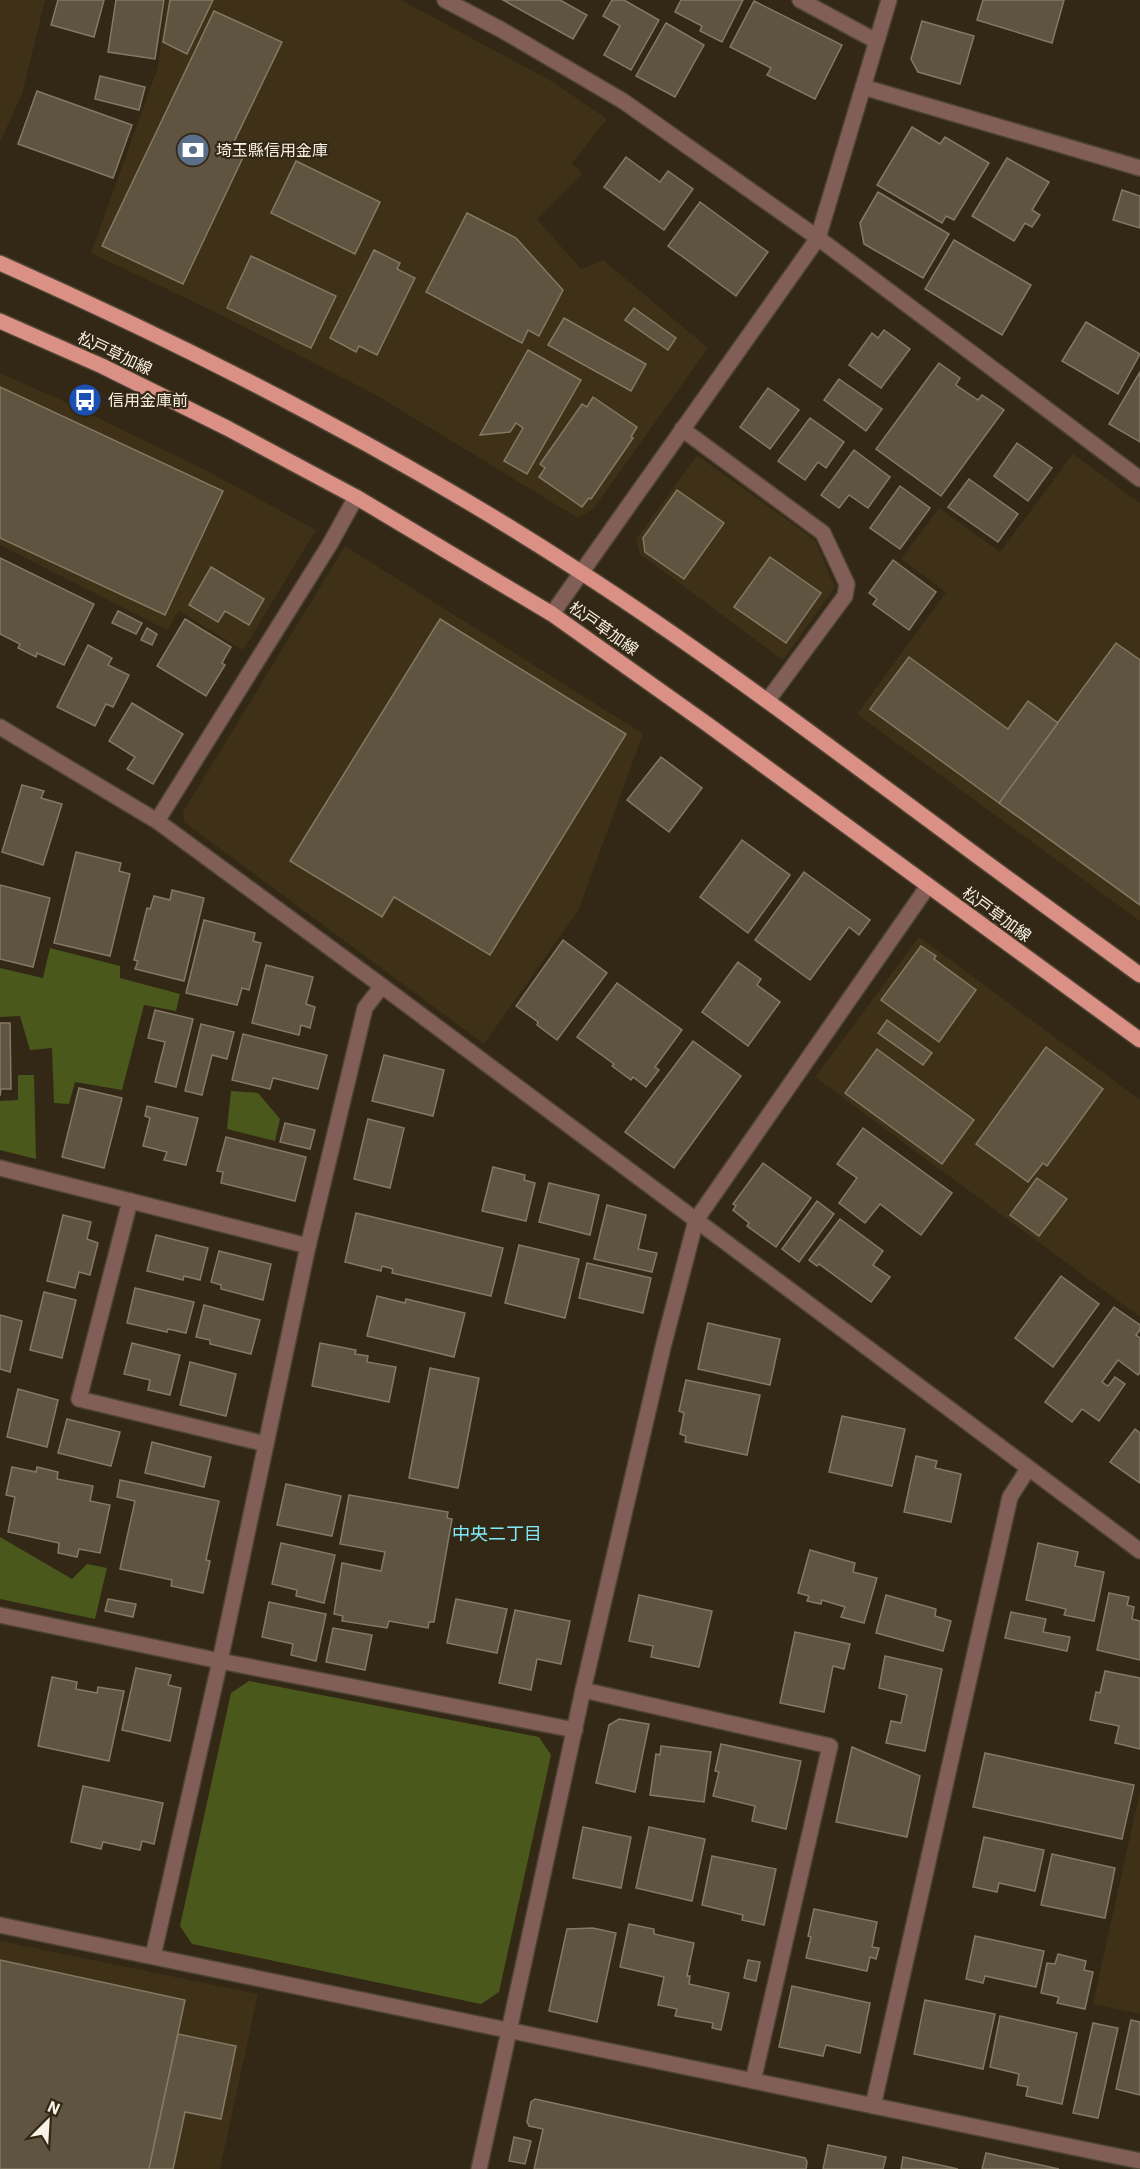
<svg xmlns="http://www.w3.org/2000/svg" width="1140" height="2169" viewBox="0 0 1140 2169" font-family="'IBM Plex Sans','Noto Sans JP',sans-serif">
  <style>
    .built { fill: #3e3117 }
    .green { fill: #4b581c }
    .building { fill: #5e543f; stroke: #847964; stroke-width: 1.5 }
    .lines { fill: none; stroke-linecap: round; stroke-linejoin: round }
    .lane-casing { stroke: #4e4432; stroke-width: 18 }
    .street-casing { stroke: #4e4432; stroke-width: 18 }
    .primary-casing { stroke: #4e4432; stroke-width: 18 }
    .lane { stroke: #825e58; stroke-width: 15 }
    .street { stroke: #825e58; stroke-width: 15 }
    .primary { stroke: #da9085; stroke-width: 15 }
    .labels { text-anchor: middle; stroke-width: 4.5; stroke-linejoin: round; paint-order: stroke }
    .poi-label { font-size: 16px; fill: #f8f2e6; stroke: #322815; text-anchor: start }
    .street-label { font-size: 16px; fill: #f8f2e6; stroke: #322815 }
    .neighbourhood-label { font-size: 18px; fill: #7fe9f7; stroke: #322815 }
  </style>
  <rect width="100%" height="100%" fill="#322815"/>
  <g class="built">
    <path d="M0,0H45L22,94L0,142Z"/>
    <path d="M166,0H401L551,81L607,119L572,163L582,174L537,219L581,269L603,260L708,348L594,508L578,518L376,395L217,313L91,253L158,67Z"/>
    <path d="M0,373L61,400L205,470L316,530L243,650L179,611L167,630L0,545Z"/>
    <path d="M1073,454L1140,503V921L857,714L946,592L901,559L939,508L1000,552Z"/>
    <path d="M697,455L815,540L835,587L783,660L640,554L636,540Z"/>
    <path d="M345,546L643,734L578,911L484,1044L184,822L183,812Z"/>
    <path d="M919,937L1140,1100V1317L815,1077Z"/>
    <path d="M1140,1791V2014L1093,2004Z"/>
    <path d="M0,1941L258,1994L220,2169H0Z"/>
  </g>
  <g class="green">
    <path d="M50,948L120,966V978L180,994L176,1011L144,1005L122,1090L75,1082L69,1104L54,1103L52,1048L30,1050L20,1016L0,1017V968L43,978Z"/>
    <path d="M18,1075H34L36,1159L0,1150V1101L18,1100Z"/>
    <path d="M231,1091L258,1093L280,1119L275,1141L227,1129Z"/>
    <path d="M0,1537L72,1579L87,1564L107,1568L95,1619L0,1599Z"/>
    <path d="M249,1681L539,1737L551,1755L499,1992L481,2004L192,1944L180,1926L231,1693Z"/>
  </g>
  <g class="building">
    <path d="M58,0H104L94,37L51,25Z"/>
    <path d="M116,0H164L155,59L108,52Z"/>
    <path d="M170,0H213L187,54L163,42Z"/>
    <path d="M503,0H560L587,15L573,39Z"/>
    <path d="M612,0H624L659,20L631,70L604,55L620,26L603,16Z"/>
    <path d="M681,0H743L722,42L700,31L702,26L675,12Z"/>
    <path d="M983,0H1064L1052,43L977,20Z"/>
    <path d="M754,1L842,45L815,99L767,75L771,68L730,47Z"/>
    <path d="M214,11L282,42L232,146L245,153L183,284L102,246Z"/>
    <path d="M922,21L974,36L960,84L918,72L911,59Z"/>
    <path d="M666,23L704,45L675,97L636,76Z"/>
    <path d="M100,76L145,87L139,110L95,99Z"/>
    <path d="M37,91L132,125L113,178L18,144Z"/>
    <path d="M912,127L940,144L945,137L989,163L954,220L946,216L942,223L877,185Z"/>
    <path d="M626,157L660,182L668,171L693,189L664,230L604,187Z"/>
    <path d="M1007,158L1049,182L1032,210L1040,215L1032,227L1025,223L1014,241L972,216Z"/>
    <path d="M296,161L380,202L355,254L271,213Z"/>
    <path d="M1122,190L1140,196V228L1113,220Z"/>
    <path d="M878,192L949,234L923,278L864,244L860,223Z"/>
    <path d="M700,202L768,252L736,296L668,246Z"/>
    <path d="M467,213L516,238L563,290L539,336L528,330L522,343L426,292Z"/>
    <path d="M954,240L1031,285L1002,335L925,289Z"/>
    <path d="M374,250L400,263L397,269L415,278L377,355L359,346L356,352L330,338Z"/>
    <path d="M251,256L336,296L311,348L227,308Z"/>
    <path d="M634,308L676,338L668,350L625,320Z"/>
    <path d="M564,318L646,364L631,391L548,345Z"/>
    <path d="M1086,322L1140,354L1118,394L1062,361Z"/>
    <path d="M884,330L910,349L881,388L849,365L872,333L878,338Z"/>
    <path d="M528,350L581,380L527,474L504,461L523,428L516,423L510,432L480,435Z"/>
    <path d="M939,363L960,378L956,385L978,400L982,395L1004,410L941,496L876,449Z"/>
    <path d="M1140,372V442L1109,424Z"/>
    <path d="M839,379L882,409L866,431L824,400Z"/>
    <path d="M0,387L223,491L165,615L0,538Z"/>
    <path d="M768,388L799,410L770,449L740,427Z"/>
    <path d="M593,397L637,427L631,437L633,438L591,499L589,498L582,507L539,477L545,468L540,464L582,404L587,407Z"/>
    <path d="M810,418L844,442L826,468L818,462L805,480L778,461Z"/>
    <path d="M1017,443L1052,468L1028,501L994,476Z"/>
    <path d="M854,450L890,477L868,508L849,495L839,508L821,495Z"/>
    <path d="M969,479L1018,514L998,542L948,507Z"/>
    <path d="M900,486L930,508L900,549L870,528Z"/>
    <path d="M677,490L724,523L684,579L645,552L643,538Z"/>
    <path d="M770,557L821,593L786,643L734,607Z"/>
    <path d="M0,558L94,604L64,665L37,653L36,657L18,648L20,644L0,634Z"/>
    <path d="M893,560L936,592L909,630L873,604L877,599L869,593Z"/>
    <path d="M211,567L264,599L249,625L225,611L218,622L189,605Z"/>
    <path d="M118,611L142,623L136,634L112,623Z"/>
    <path d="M185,619L231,647L222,663L225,665L206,696L157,666Z"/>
    <path d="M440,619L626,734L490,955L394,897L382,917L290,861Z"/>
    <path d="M147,628L157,634L152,645L141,640Z"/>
    <path d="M1116,643L1140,660V905L999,803Z"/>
    <path d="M88,645L112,658L108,665L129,675L113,707L106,704L95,726L57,707Z"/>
    <path d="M909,657L1008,729L1028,701L1058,723L999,803L870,709Z"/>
    <path d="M132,703L183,734L153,784L127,769L135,757L109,741Z"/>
    <path d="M661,757L702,788L669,832L627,800Z"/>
    <path d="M22,785L44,791L41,798L62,804L43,865L2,852Z"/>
    <path d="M742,840L790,875L748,933L700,897Z"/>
    <path d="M76,852L121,863L119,871L130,874L110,956L54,943Z"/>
    <path d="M804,872L870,920L859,935L849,927L810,980L755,940Z"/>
    <path d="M0,885L50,898L33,967L0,959Z"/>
    <path d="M172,890L204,898L184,981L135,969L138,961L134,960L147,908L150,909L154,896L170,900Z"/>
    <path d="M204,920L255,933L253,941L261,943L249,990L242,988L237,1005L186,993Z"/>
    <path d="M563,940L607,973L557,1040L537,1025L538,1022L516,1006Z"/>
    <path d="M921,946L936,956L934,959L976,990L939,1042L881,1000Z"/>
    <path d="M738,962L761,979L757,985L780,1002L748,1046L702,1012Z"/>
    <path d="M266,965L313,977L306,1004L315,1007L310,1028L301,1025L299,1035L252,1023Z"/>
    <path d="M617,983L682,1030L655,1067L659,1070L646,1087L633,1077L631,1080L612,1066L614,1064L577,1037Z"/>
    <path d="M155,1010L193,1019L176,1087L155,1082L165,1042L148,1038Z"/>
    <path d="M887,1020L932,1053L923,1065L878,1033Z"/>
    <path d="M0,1023H10L11,1089H1L0,1096Z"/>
    <path d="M201,1024L234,1032L227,1059L212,1055L202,1095L185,1091Z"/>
    <path d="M243,1034L327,1055L318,1089L273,1078L270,1089L232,1080Z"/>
    <path d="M693,1041L741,1076L674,1168L625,1132Z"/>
    <path d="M1046,1047L1103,1089L1047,1166L1043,1163L1028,1182L976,1144Z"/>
    <path d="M877,1049L974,1120L942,1164L845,1093Z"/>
    <path d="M384,1055L444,1070L433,1116L372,1101Z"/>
    <path d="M79,1088L122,1098L104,1168L62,1157Z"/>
    <path d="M147,1106L198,1118L186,1165L164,1160L167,1152L143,1146L150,1118L145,1116Z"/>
    <path d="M368,1119L404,1128L390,1188L354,1179Z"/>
    <path d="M285,1123L315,1130L310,1149L280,1142Z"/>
    <path d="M863,1128L952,1193L921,1235L880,1204L865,1223L839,1203L857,1178L837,1164Z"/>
    <path d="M226,1137L306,1157L295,1201L221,1183L223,1172L217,1171Z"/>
    <path d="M763,1163L811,1198L776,1247L747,1226L749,1223L733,1210L736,1206L733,1204Z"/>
    <path d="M493,1167L525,1175L524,1180L535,1183L526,1221L482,1211Z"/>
    <path d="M1037,1178L1067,1199L1039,1236L1010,1215Z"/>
    <path d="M549,1183L599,1195L590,1235L539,1222Z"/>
    <path d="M817,1201L834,1214L799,1262L782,1249Z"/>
    <path d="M607,1205L646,1215L638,1249L657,1253L652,1272L594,1259Z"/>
    <path d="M356,1213L503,1248L491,1296L392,1273L393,1269L382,1266L381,1271L345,1262Z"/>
    <path d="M63,1215L91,1222L87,1239L98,1243L90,1275L79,1272L75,1288L47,1281Z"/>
    <path d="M840,1219L883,1251L873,1265L890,1277L871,1302L819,1264L817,1266L809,1260Z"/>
    <path d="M156,1235L208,1248L200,1280L184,1276L183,1280L147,1271Z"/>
    <path d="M519,1245L579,1259L565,1318L505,1303Z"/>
    <path d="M219,1251L271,1264L263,1300L221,1289V1285L211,1282Z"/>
    <path d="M587,1263L651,1278L643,1313L579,1298Z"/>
    <path d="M1061,1276L1099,1304L1053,1367L1015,1338Z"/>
    <path d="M135,1288L194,1302L186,1333L168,1329L167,1332L127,1323Z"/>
    <path d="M44,1292L76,1300L62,1358L30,1350Z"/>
    <path d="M377,1296L405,1303L406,1299L465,1313L454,1357L367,1336Z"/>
    <path d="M204,1305L260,1320L251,1354L210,1344V1340L196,1337Z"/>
    <path d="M1114,1307L1140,1325V1330L1136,1335L1140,1338V1372L1138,1375L1118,1360L1102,1382L1108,1386L1115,1377L1125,1384L1099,1421L1082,1409L1072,1422L1045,1402Z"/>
    <path d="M0,1315L22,1321L10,1372L0,1369Z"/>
    <path d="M708,1323L780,1339L770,1385L698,1369Z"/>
    <path d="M132,1343L180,1355L170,1395L148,1390L150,1380L124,1374Z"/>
    <path d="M320,1343L356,1350L355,1354L368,1356L367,1362L396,1367L389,1402L312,1386Z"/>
    <path d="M190,1362L236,1374L226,1416L180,1405Z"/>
    <path d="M430,1368L479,1378L458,1488L409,1478Z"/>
    <path d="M686,1380L760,1395L747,1455L685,1442L686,1436L680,1434L684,1413L679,1411Z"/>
    <path d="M18,1389L58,1400L47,1447L7,1437Z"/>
    <path d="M842,1416L905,1429L892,1486L829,1472Z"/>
    <path d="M67,1419L120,1432L111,1466L58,1453Z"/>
    <path d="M1135,1429L1140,1433V1483L1110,1462Z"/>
    <path d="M152,1442L211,1457L204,1487L145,1473Z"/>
    <path d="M916,1456L937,1461L935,1468L961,1474L951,1522L904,1512Z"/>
    <path d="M12,1467L36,1472L37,1467L58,1472L57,1479L93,1486L90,1501L110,1505L100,1553L79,1549L77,1557L58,1553L59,1543L8,1532L15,1497L6,1495Z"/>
    <path d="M120,1480L219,1501L206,1560L210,1561L203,1593L171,1586L172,1580L120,1569L135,1501L117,1497Z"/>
    <path d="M286,1484L341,1496L332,1536L277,1525Z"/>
    <path d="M349,1495L448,1512L447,1518L452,1519L434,1622H429L428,1628L389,1621L387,1628L342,1621L343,1616L334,1614L342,1563L381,1571L385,1552L340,1544Z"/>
    <path d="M281,1543L335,1555L324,1603L296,1596L297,1590L272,1584Z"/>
    <path d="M1038,1543L1078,1552L1075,1566L1104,1572L1094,1621L1064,1615L1066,1609L1026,1600Z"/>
    <path d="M810,1550L855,1563L853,1572L877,1578L864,1623L841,1617L845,1607L822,1600L821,1604L807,1601L809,1596L798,1593Z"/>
    <path d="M1109,1593L1129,1597L1127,1605L1134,1607L1132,1619L1140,1621V1660L1097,1650Z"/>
    <path d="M639,1595L712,1611L699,1667L651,1657L653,1646L629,1641Z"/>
    <path d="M886,1595L936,1609L935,1616L951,1621L943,1651L876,1633Z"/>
    <path d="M108,1599L136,1604L133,1617L105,1611Z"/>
    <path d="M456,1599L507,1609L497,1653L447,1643Z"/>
    <path d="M269,1602L326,1614L316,1661L291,1655L293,1644L262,1637Z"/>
    <path d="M515,1610L570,1621L561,1664L537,1659L531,1690L499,1683Z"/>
    <path d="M1011,1612L1046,1619L1043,1632L1070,1637L1067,1651L1005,1638Z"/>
    <path d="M333,1628L372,1635L365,1670L326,1662Z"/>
    <path d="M795,1632L850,1644L844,1669L833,1666L824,1712L780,1703Z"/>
    <path d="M885,1656L942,1669L925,1751L886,1743L891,1721L901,1723L907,1695L879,1688Z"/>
    <path d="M136,1668L171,1675L168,1685L181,1688L170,1741L122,1730Z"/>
    <path d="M1105,1671L1140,1678V1749L1115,1743L1119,1726L1090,1720L1096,1692L1100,1693Z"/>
    <path d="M52,1677L77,1682L76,1689L97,1693L98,1687L124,1691L109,1761L38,1746Z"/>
    <path d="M619,1719L649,1724L635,1792L596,1783L609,1725Z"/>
    <path d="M721,1744L801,1761L786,1829L752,1821L755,1806L713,1796L719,1772L715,1771Z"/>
    <path d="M661,1746L711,1752L704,1802L650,1795L656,1754L660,1755Z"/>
    <path d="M852,1747L920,1776L907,1837L836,1822Z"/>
    <path d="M985,1753L1134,1785L1122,1839L973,1807Z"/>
    <path d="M83,1786L163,1803L154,1844L142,1841L140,1850L103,1842L101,1849L71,1842Z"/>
    <path d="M583,1827L631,1837L621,1888L573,1878Z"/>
    <path d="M649,1827L705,1839L692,1901L636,1888Z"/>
    <path d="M984,1837L1044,1850L1035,1891L999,1883L997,1892L973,1887Z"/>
    <path d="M1052,1854L1115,1868L1105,1918L1041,1905Z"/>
    <path d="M712,1856L776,1869L764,1925L742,1920L743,1915L702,1905Z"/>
    <path d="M814,1909L877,1922L872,1947L879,1948L876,1959L870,1957L867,1971L806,1958L811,1937L808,1936Z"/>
    <path d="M629,1924L654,1929V1934L694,1943L687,1976H690L689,1984L729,1993L721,2030L712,2028L713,2023L675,2016L677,2009L658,2005L664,1977L620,1967Z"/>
    <path d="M593,1928L616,1933L597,2022L549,2011L567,1929Z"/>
    <path d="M975,1936L1044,1951L1036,1987L985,1976L983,1983L966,1979Z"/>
    <path d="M1058,1954L1086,1961L1084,1970L1093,1972L1085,2009L1057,2003L1059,1997L1041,1993L1047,1963L1055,1964Z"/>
    <path d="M0,1960L185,2000L149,2169H0Z"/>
    <path d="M748,1960L760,1962L756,1981L744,1978Z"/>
    <path d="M792,1986L870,2003L860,2053L826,2045L823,2056L779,2047Z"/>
    <path d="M925,2000L995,2014L983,2069L914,2054Z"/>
    <path d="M1000,2016L1077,2033L1062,2104L1026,2096L1028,2087L1017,2085L1019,2074L990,2067Z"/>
    <path d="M1131,2020L1140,2022V2095L1116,2089Z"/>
    <path d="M1093,2023L1118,2028L1098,2118L1073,2113Z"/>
    <path d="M178,2034L236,2046L221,2119L185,2112L173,2169H149Z"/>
    <path d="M535,2099L805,2158L807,2162L806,2169H534L543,2129L529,2126L527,2122L531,2102Z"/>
    <path d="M514,2137L531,2141L525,2164L509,2161Z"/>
    <path d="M828,2145L886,2157L883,2169H823Z"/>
    <path d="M986,2153L1059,2169H982Z"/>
    <path d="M903,2157L958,2169H901Z"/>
  </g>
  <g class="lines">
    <defs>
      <g id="lane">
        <path d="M800,0L876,41"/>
        <path d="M130,1201L79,1399L266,1444"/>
        <path d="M220,1661L575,1730"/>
        <path d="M583,1690L830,1746L753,2081"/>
      </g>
      <g id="street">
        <path d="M445,0L500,29L623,101L818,238L1140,479"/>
        <path d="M863,87L1140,168"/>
        <path d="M682,429L823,533L847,584L845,596L768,700"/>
        <path d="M552,614L818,238L889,0"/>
        <path d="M0,727L157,821L382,986L1140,1551"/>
        <path d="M157,821L330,544L356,497"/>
        <path d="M0,1168L308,1246"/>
        <path d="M0,1615L220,1661"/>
        <path d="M0,1925L1140,2161"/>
        <path d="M153,1956L220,1661L308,1246L365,1008L382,986"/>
        <path d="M873,2106L1010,1497L1028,1469"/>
        <path d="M479,2169L583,1690L663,1347L696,1220L928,886"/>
      </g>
      <g id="primary">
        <path d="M0,263C200,352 395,451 579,571C706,653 827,745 949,835C1012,882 1076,928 1140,975"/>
        <path d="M0,321L102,366L227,428L356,497L552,614L707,724L1140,1040"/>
      </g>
    </defs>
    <use href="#lane" class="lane-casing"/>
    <use href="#street" class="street-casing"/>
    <use href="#primary" class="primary-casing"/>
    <use href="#lane" class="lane"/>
    <use href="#street" class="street"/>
    <use href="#primary" class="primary"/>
  </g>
  <defs>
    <symbol id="bank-disc" viewBox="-11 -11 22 22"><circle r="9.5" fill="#5c6f8a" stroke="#322815"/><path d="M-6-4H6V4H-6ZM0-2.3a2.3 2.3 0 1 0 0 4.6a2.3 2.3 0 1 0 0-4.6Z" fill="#fff"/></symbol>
    <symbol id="bus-disc" viewBox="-11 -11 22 22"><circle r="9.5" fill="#1a4fb4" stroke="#322815"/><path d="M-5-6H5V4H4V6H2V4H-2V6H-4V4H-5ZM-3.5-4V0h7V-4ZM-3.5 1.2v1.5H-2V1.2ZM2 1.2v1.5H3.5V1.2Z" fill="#fff"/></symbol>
  </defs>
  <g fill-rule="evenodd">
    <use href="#bank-disc" x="174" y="131" width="38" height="38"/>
    <use href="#bus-disc" x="66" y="381" width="38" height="38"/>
  </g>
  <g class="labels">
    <g class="poi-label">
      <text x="216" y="156">埼玉縣信用金庫</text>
      <text x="108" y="406">信用金庫前</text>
    </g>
    <g class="street-label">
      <text transform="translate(115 353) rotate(25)" y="6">松戸草加線</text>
      <text transform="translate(604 628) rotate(35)" y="6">松戸草加線</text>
      <text transform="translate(997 914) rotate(36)" y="6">松戸草加線</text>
    </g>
    <g class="neighbourhood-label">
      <text x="497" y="1540">中央二丁目</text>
    </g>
  </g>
  <g transform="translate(48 2121) rotate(24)" stroke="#322815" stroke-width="4.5" paint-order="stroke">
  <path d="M0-4.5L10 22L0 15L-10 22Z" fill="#f8f2e6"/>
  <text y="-9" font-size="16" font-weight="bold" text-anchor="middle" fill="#f8f2e6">N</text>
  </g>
</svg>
